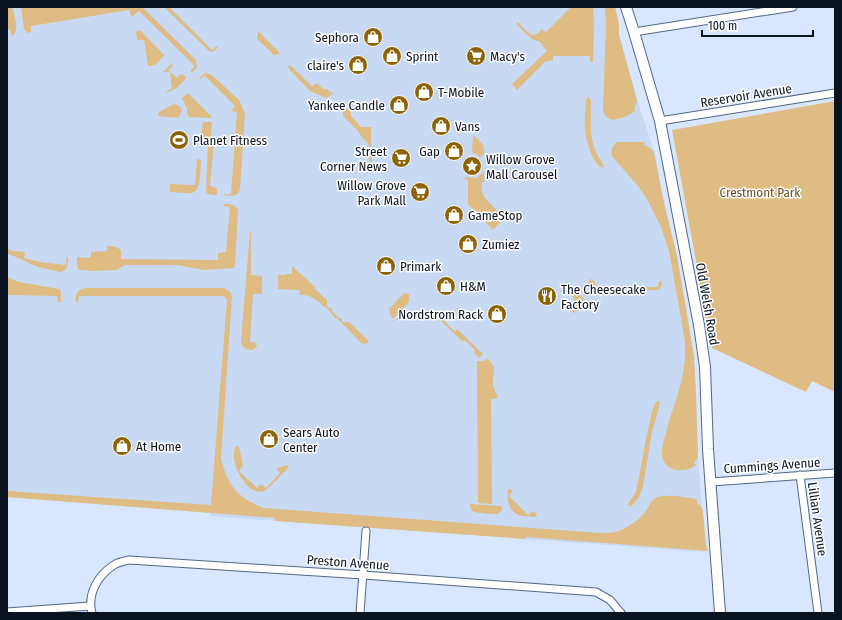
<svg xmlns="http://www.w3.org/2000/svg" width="842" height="620" viewBox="0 0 842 620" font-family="'Fira Sans Condensed',sans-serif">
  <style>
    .built { fill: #c8d9f4 }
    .green { fill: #dfbc83 }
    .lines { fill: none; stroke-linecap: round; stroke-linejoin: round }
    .street-casing { stroke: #526788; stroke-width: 9 }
    .secondary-casing { stroke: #526788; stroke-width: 12 }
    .street { stroke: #fff; stroke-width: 7 }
    .secondary { stroke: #fff; stroke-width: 10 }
    .labels { text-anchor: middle; stroke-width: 3; stroke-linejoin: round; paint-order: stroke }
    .poi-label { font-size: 13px; fill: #0b1320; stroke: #fff; text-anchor: start }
    .street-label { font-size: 13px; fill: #0b1320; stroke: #fff }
    .park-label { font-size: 13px; fill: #6d5222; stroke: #fff }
  </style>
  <rect width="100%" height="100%" fill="#d9e7fe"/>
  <path class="built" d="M7,7H615L619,24V35L636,96L655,155L662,191L677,256L689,324L695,369L698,454L705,552L210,516V513L7,497Z"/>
  <g class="green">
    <path d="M7,7H11L13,9C15,17 19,30 13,36L11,35L10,29L7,30Z"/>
    <path d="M21,7H142L196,60L197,67L193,72H191V70L195,66L139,11L133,16H131L129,10L31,26V32L28,33L24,29Z"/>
    <path d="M164,7H169L212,50L217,46H218V47L213,52L209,51Z"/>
    <path d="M571,7H593L594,25L593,62H591L590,61V56H553V60L545,62L517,90L512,84L547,51L539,41H536L534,39L533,40L516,24L518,22C522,26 530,38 537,34C538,34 541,30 542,29L546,32Z"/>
    <path d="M605,7H615L619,24V35L637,100L636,105L634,109L636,110C631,115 615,122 609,119C606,117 604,114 603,111L606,24Z"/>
    <path d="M137,31H141L164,55V56L155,65L148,66L144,40H137L136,32Z"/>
    <path d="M258,31L280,53L279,54L274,55L257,39Z"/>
    <path d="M171,64H172L173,66L168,70L177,78L181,74L184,75L186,78C181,85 174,91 167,92L166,91L172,89L170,72H163Z"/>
    <path d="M290,65L312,86H313L317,83L323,89H327L333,94L326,98L310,91L289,69L288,66Z"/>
    <path d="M205,73L212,75L239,100L245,114L240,189C238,197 231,196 224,195V194H231L237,112L231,111L235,106L205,76L200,79V77Z"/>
    <path d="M188,93L212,117L211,118L189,117L187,113V108L182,98Z"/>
    <path d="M589,97L591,101C591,118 589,134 595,150C597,156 602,161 604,166L603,168C592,164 586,140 585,129C584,120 586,110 586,100L587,98Z"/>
    <path d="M835,101V392L812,381L806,392L712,348L672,130Z"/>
    <path d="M174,104C176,105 178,105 179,106C184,110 180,115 178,118L158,116L159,112Z"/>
    <path d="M347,108L351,112V116L361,127H371V149L372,150V162L369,161V145H368L367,141L364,140L357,130L343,116V112Z"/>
    <path d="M203,122H211L212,124L211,138L214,139L210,186L214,187L217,189V194L215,195L208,194L206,192L208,143L207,138L201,137Z"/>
    <path d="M474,135C481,143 485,143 484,154L480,157L477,154H474L472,152L473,136Z"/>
    <path d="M617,142H645L644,145L649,147L654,152L663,199L677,256L694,356L696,393L698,457L694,463L696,465C686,474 664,472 662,456C661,446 666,435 668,425C677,394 689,370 684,335L669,251L661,227L647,199L638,186L612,156C610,150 612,146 617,142Z"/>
    <path d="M197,159L201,160C200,168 202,190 192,193C187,194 176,192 170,192V184L195,185Z"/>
    <path d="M484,171V182H482V191L484,197L504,218L493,230L468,204V180L465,179V177L477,178Z"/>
    <path d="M223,204C230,204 236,204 238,211L235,264L234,268L205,270L177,265H125L117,270L94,271L79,270L77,266V257L89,258L91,256V252L107,251V246C113,246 116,246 121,250V259L218,260V253L226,252L230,207L224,206Z"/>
    <path d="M250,232H251V275L262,276V294H253L250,342H255L257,346L253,350C246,350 242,348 241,341Z"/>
    <path d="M7,249L13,251L24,252L25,253L24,258L40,262L66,265V258L67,257L68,258L67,267L64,271L60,272L38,267L7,253Z"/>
    <path d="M292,266L315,287L314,288L327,300V306L329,308H332V311L339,318H342V321L343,322H349L368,340V343L365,344L361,343L337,318H335L327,308C322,306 318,300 313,298C309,295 304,295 299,295L300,290L278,289V275H286V274H292Z"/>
    <path d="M7,277L19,282L59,289L61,292V302H58L57,296L7,295Z"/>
    <path d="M592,279L595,282V288L658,287L659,281H662V285L660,289L656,290L597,291L594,290L588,283L589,280Z"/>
    <path d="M567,282L584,299V304L575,313L571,311L574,300L569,288L565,284Z"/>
    <path d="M86,288H224C228,290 231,292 232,296L221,459C228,486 238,498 264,508L600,533C606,533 613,533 619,531C629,527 640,519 646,511C649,507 651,501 655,498C662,493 690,497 698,500L697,503L702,508L703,511L706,544L708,551L526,537V539L275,521V518L7,497V491L211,505L227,300L226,298L222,296H79L78,302H76C75,294 78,289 86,288Z"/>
    <path d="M404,293L409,294V302L393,319L390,314L389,309Z"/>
    <path d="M440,316L455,332L457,329L483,354L479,358L474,353L475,350L465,340L462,341L438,318Z"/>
    <path d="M487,358C499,370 492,372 493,386C494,390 497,394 498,398L491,399L492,504L478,503L477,361H484Z"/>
    <path d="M657,401H659L660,404L652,432L643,486C641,494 637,502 630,507L628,504L636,492L637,486C642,466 644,445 649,425C651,417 652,407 657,401Z"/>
    <path d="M236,446L239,447L243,465L242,467L239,471L257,488L261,484L266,488L280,473L277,469V468L287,465L289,467C284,472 269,489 264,491C247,498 227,459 236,446Z"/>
    <path d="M508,489H510L513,491L509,496L528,515L533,511L537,514L536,516L535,517C530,516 523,517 518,515C508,510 507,499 508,489Z"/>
    <path d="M470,504L502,506C502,509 501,513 497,514C494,514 477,513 474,512C471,510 470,507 470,504Z"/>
  </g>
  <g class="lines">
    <defs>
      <g id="street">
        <path d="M634,32L793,7"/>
        <path d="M660,121L835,93"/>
        <path d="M800,475L818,613"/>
        <path d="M711,482L835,473"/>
        <path d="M7,612L90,606"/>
        <path d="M92,613C87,594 98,575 114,565C118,562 124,561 129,560L363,575L596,592L610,600L621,613"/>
        <path d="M360,613L366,531"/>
      </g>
      <path id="secondary" d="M626,7L634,32L660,121L699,325L705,367L708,449L720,613"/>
    </defs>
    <use href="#street" class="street-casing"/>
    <use href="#secondary" class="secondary-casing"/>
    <use href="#street" class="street"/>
    <use href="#secondary" class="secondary"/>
  </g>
  <defs>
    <symbol id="shop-disc" viewBox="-11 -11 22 22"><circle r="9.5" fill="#8d6306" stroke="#fff"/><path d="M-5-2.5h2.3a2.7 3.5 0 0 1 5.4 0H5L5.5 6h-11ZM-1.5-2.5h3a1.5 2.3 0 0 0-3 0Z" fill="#fff"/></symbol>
    <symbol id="supermarket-disc" viewBox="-11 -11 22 22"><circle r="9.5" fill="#8d6306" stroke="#fff"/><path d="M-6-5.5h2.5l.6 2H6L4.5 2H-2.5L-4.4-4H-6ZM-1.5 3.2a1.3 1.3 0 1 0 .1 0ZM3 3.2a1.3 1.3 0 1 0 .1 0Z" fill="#fff"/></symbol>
    <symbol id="stadium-disc" viewBox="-11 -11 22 22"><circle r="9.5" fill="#8d6306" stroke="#fff"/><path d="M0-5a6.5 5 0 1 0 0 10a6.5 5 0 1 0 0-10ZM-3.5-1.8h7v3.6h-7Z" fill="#fff"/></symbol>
    <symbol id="sight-disc" viewBox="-11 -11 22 22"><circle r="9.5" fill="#8d6306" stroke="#fff"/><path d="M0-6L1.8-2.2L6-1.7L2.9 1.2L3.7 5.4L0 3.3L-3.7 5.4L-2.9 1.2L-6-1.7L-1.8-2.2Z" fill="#fff"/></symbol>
    <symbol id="restaurant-disc" viewBox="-11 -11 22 22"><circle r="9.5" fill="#8d6306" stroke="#fff"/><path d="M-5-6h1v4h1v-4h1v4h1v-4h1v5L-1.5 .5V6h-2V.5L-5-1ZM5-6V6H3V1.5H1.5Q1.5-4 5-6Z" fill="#fff"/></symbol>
  </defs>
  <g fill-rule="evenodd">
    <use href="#shop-disc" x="362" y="26" width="22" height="22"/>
    <use href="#shop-disc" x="381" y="45" width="22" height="22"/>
    <use href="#supermarket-disc" x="465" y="45" width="22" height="22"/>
    <use href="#shop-disc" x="347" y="54" width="22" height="22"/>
    <use href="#shop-disc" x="413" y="81" width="22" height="22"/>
    <use href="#shop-disc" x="388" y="94" width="22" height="22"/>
    <use href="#shop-disc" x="430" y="115" width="22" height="22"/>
    <use href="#stadium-disc" x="168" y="129" width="22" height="22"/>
    <use href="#shop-disc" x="443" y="140" width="22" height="22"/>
    <use href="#supermarket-disc" x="390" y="147" width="22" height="22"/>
    <use href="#sight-disc" x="461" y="155" width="22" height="22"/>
    <use href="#supermarket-disc" x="409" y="181" width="22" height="22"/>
    <use href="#shop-disc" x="443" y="204" width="22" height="22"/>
    <use href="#shop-disc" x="457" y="233" width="22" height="22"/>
    <use href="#shop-disc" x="375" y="255" width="22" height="22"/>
    <use href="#shop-disc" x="435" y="275" width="22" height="22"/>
    <use href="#restaurant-disc" x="536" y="285" width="22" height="22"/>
    <use href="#shop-disc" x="486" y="303" width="22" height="22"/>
    <use href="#shop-disc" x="258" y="428" width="22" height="22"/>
    <use href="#shop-disc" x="111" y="435" width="22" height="22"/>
  </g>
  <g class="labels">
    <g class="poi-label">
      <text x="359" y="42" text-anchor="end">Sephora</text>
      <text x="406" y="61">Sprint</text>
      <text x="490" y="61">Macy's</text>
      <text x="344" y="70" text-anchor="end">claire's</text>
      <text x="438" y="97">T-Mobile</text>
      <text x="385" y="110" text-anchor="end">Yankee Candle</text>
      <text x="455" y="131">Vans</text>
      <text x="193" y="145">Planet Fitness</text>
      <text x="387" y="156" text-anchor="end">Street<tspan x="387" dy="15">Corner News</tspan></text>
      <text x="440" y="156" text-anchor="end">Gap</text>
      <text x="486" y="164">Willow Grove<tspan x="486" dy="15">Mall Carousel</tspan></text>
      <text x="406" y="190" text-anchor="end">Willow Grove<tspan x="406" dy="15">Park Mall</tspan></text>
      <text x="468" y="220">GameStop</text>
      <text x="482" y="249">Zumiez</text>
      <text x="400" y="271">Primark</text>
      <text x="460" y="291">H&amp;M</text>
      <text x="561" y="294">The Cheesecake<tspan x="561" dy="15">Factory</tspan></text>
      <text x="483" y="319" text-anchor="end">Nordstrom Rack</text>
      <text x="283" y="437">Sears Auto<tspan x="283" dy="15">Center</tspan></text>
      <text x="136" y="451">At Home</text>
    </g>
    <g class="street-label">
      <text transform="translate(746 95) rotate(-9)" y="5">Reservoir Avenue</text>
      <text transform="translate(708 304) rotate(80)" y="5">Old Welsh Road</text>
      <text transform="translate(772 465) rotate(-4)" y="5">Cummings Avenue</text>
      <text transform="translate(818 519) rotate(82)" y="5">Lillian Avenue</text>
      <text transform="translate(348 562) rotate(4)" y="5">Preston Avenue</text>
    </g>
    <g class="park-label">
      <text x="760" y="197">Crestmont Park</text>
    </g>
  </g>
  <rect width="842" height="620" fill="none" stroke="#0b1320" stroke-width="16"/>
  <path d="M702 30v6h111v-6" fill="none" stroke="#0b1320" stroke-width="2"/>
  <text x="708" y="30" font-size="12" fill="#0b1320" stroke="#ffffff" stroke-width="3" paint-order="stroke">100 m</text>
</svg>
